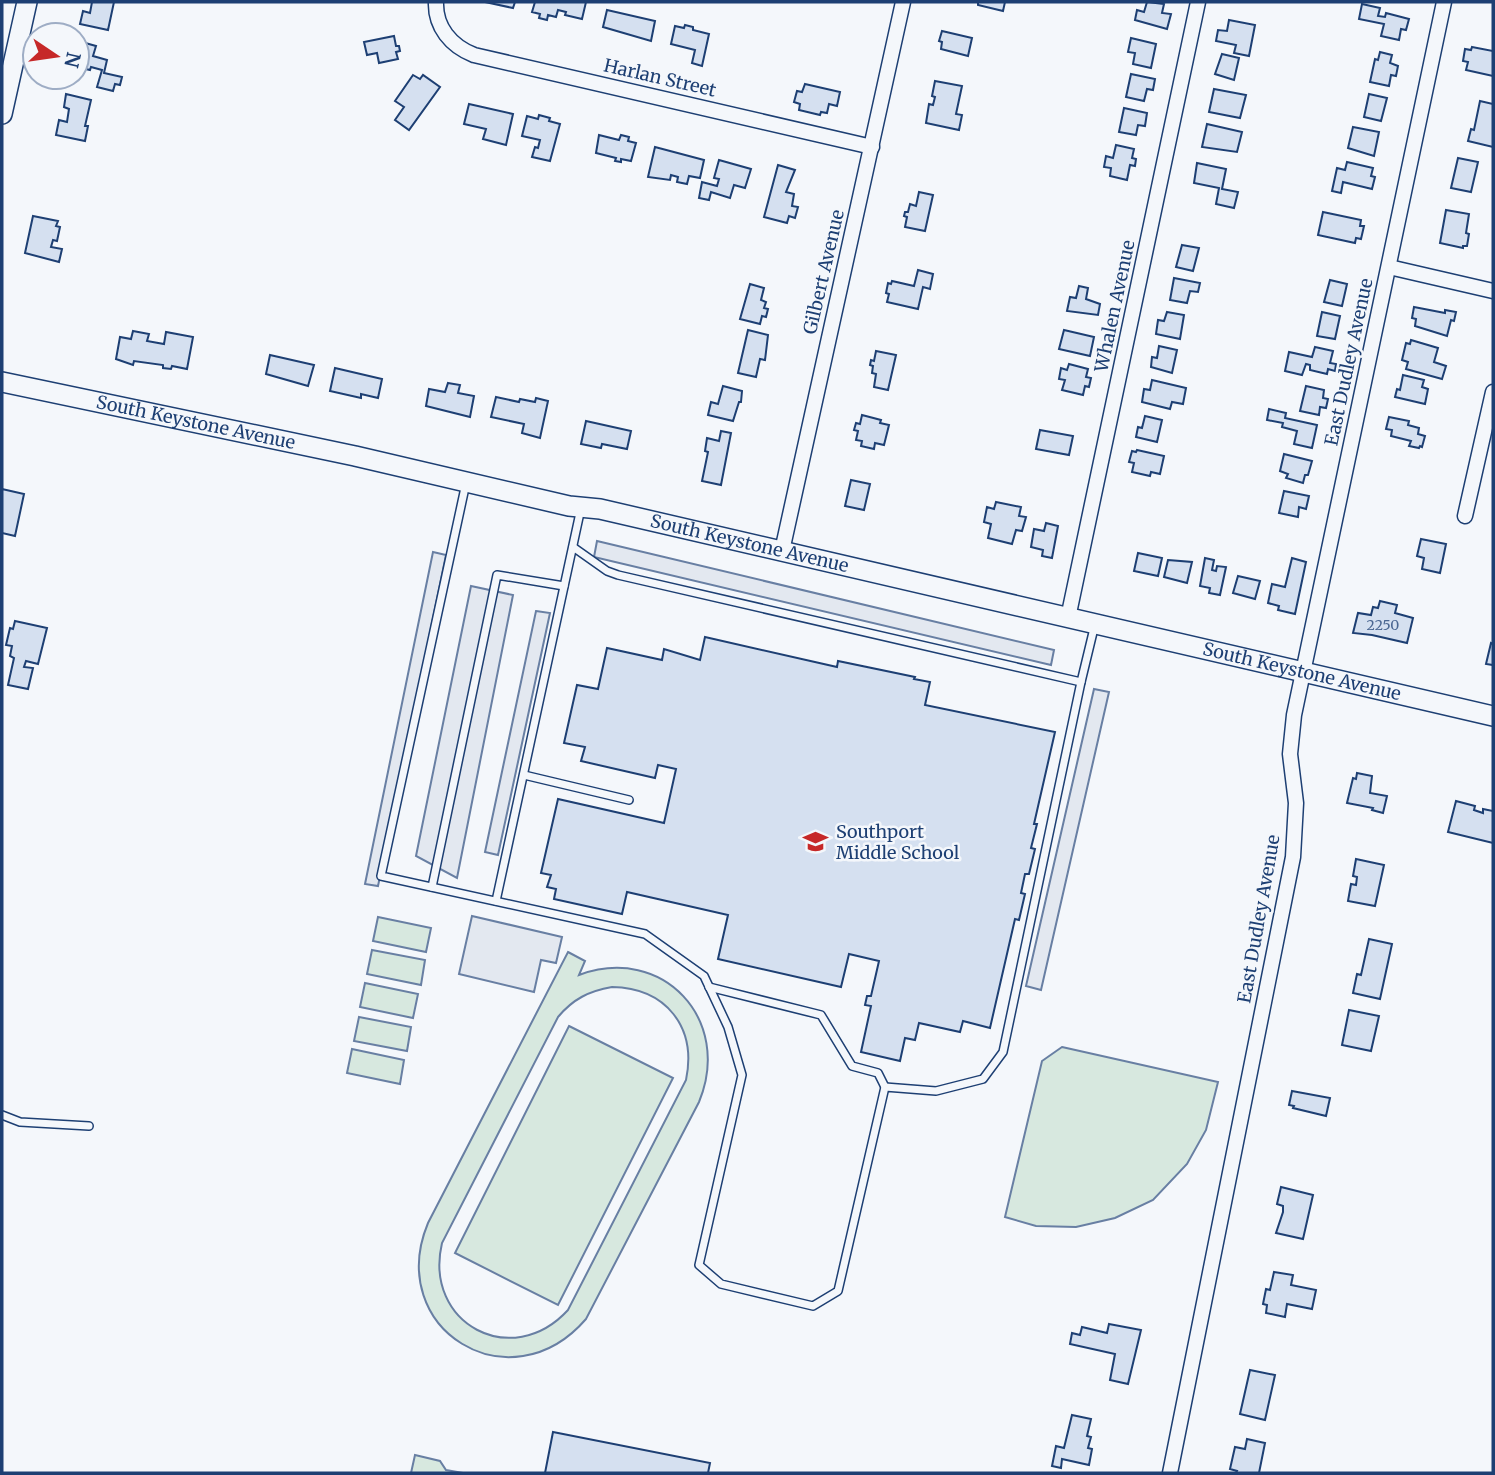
<svg xmlns="http://www.w3.org/2000/svg" width="1495" height="1475" viewBox="0 0 1495 1475" font-family="Merriweather,serif">
  <style>
    .green { fill: #d7e8df; stroke: #687fa3; stroke-width: 2; fill-rule: evenodd }
    .parking { fill: #e3e8f0; stroke: #687fa3; stroke-width: 2 }
    .building { fill: #d5e0f0; stroke: #1d3f73; stroke-width: 2 }
    .lines { fill: none; stroke-linecap: round; stroke-linejoin: round }
    .lane-casing { stroke: #1d3f73; stroke-width: 10 }
    .street-casing { stroke: #1d3f73; stroke-width: 17 }
    .secondary-casing { stroke: #1d3f73; stroke-width: 22 }
    .lane { stroke: #f4f7fb; stroke-width: 7 }
    .street { stroke: #f4f7fb; stroke-width: 14 }
    .secondary { stroke: #f4f7fb; stroke-width: 19 }
    .labels { text-anchor: middle; stroke-width: 5; stroke-linejoin: round; paint-order: stroke }
    .number-label { font-size: 14px; fill: #4b6792 }
    .street-label { font-size: 18px; fill: #1d3f73; stroke: #f4f7fb }
    .poi-label { font-size: 18px; fill: #1d3f73; stroke: #f4f7fb; text-anchor: start }
  </style>
  <rect width="100%" height="100%" fill="#f4f7fb"/>
  <g class="green">
    <path d="M378,917L431,928L426,952L373,941Z"/>
    <path d="M372,950L425,960L421,985L367,974Z"/>
    <path d="M568,952L585,961L579,975C663,944 733,1020 699,1102L586,1319C510,1407 384,1329 428,1223ZM612,987C666,988 697,1027 686,1080L568,1310C512,1371 423,1324 442,1243L558,1017C573,999 589,991 612,987Z"/>
    <path d="M365,983L418,994L413,1018L360,1007Z"/>
    <path d="M359,1017L411,1027L407,1051L354,1041Z"/>
    <path d="M569,1026L673,1078L558,1305L455,1253Z"/>
    <path d="M1062,1047L1218,1082L1206,1130L1187,1164L1153,1200L1115,1218L1076,1227L1036,1226L1005,1217L1042,1061Z"/>
    <path d="M352,1049L404,1060L400,1084L347,1073Z"/>
    <path d="M415,1455L440,1461L446,1470L463,1473H411Z"/>
  </g>
  <g class="parking">
    <path d="M597,541L1054,650L1051,665L594,557Z"/>
    <path d="M433,552L446,555L378,886L365,884Z"/>
    <path d="M471,586L513,595L457,878L416,856Z"/>
    <path d="M536,611L550,613L498,855L485,852Z"/>
    <path d="M1094,689L1109,692L1041,990L1026,986Z"/>
    <path d="M472,916L562,937L556,963L541,960L534,992L459,974Z"/>
  </g>
  <g class="building">
    <path d="M92,2H114L108,30L80,24L83,11L90,13Z"/>
    <path d="M485,2H515L513,8Z"/>
    <path d="M535,2H586L582,19L565,15L566,12L558,10L556,17L548,15L547,20L539,18L540,14L532,12Z"/>
    <path d="M978,2H1005L1003,11L978,5Z"/>
    <path d="M1147,2L1164,4L1162,13L1171,14L1167,29L1135,20L1137,10L1144,12Z"/>
    <path d="M1362,4L1380,8L1378,16L1385,17L1386,13L1409,19L1406,30L1401,29L1399,40L1381,36L1384,24L1359,19Z"/>
    <path d="M607,10L655,21L651,41L603,27Z"/>
    <path d="M1229,20L1255,25L1249,56L1234,53L1236,45L1216,41L1218,30L1227,31Z"/>
    <path d="M685,25L693,27V30L709,34L702,66L692,63L695,50L671,44L675,26L684,28Z"/>
    <path d="M942,31L972,38L968,56L941,49L942,42L939,41Z"/>
    <path d="M394,36L396,46H399L400,51L396,52L398,59L379,63L377,53L367,55L364,42Z"/>
    <path d="M1131,38L1156,44L1151,68L1133,64L1135,53L1128,52Z"/>
    <path d="M78,41L96,46L93,56L107,60L104,73L122,77L120,85L115,84L113,91L97,87L102,70L91,67L90,70L77,67Z"/>
    <path d="M1472,47L1493,51V76L1466,70L1468,62L1463,61L1465,49L1471,50Z"/>
    <path d="M1380,52L1392,55L1390,63L1398,66L1396,76L1391,75L1389,86L1370,82L1375,59L1378,60Z"/>
    <path d="M1222,54L1239,58L1234,80L1215,74Z"/>
    <path d="M1131,74L1155,79L1153,90L1147,89L1144,101L1126,97Z"/>
    <path d="M413,75L420,79L423,75L440,87L409,130L395,120L404,107L395,101Z"/>
    <path d="M935,81L962,86L956,114L962,115L959,130L926,123L929,104L933,105L935,97L932,96Z"/>
    <path d="M805,84L840,92L837,106L829,104L827,113L821,112L820,115L799,110L800,104L794,102L797,91L802,92Z"/>
    <path d="M1214,89L1246,95L1240,118L1209,112Z"/>
    <path d="M66,94L91,100L85,126H88L85,141L56,135L59,120L67,122L69,109L64,107Z"/>
    <path d="M1369,94L1387,98L1381,121L1364,117Z"/>
    <path d="M1480,101L1493,104V147L1468,141L1471,129L1474,130Z"/>
    <path d="M469,104L513,114L506,145L483,139L486,129L464,124Z"/>
    <path d="M1124,108L1147,113L1145,126L1138,125L1136,135L1119,132Z"/>
    <path d="M539,115L550,118L549,121L560,124L550,161L532,157L535,147L538,148L540,140L522,136L527,116L538,119Z"/>
    <path d="M1207,124L1242,132L1237,152L1202,147Z"/>
    <path d="M1353,127L1379,132L1374,156L1348,148Z"/>
    <path d="M599,135L619,140L621,135L629,137L628,141L636,143L631,161L621,159V162L615,161L616,158L596,153Z"/>
    <path d="M1116,145L1134,149L1132,158L1136,159L1135,166L1130,165L1127,180L1110,176L1111,168L1104,167L1106,156L1113,158Z"/>
    <path d="M655,147L704,160L700,178L689,176L687,184L677,182L678,177L671,175L670,180L648,177Z"/>
    <path d="M1458,158L1478,162L1471,192L1451,188Z"/>
    <path d="M719,160L751,169L745,188L734,185L730,198L711,192L709,200L699,198L702,182L717,186L719,179L714,178Z"/>
    <path d="M1347,162L1373,168L1371,176L1375,177L1372,189L1343,182L1341,193L1332,191L1337,168L1345,170Z"/>
    <path d="M1197,163L1226,169L1222,189L1238,192L1234,208L1216,204L1219,188L1194,183Z"/>
    <path d="M778,165L795,170L786,192L794,194L792,206L798,207L795,218L789,216L787,223L764,217Z"/>
    <path d="M919,192L933,195L925,231L905,227L907,217L904,216L905,212H908L910,204L916,206Z"/>
    <path d="M1446,210L1469,214L1466,233L1469,234L1467,246H1463V248L1440,243Z"/>
    <path d="M1323,212L1361,220L1360,226H1364L1361,239L1356,238L1355,243L1318,235Z"/>
    <path d="M33,216L58,221L56,226L60,227L57,241L53,240L51,247L62,249L59,262L25,253Z"/>
    <path d="M1182,245L1199,248L1193,271L1176,267Z"/>
    <path d="M918,270L933,274L930,289L923,287L918,309L887,302L889,294L886,293L888,283L891,284L892,281L914,286Z"/>
    <path d="M1174,278L1200,283L1198,292L1190,291L1187,303L1170,300Z"/>
    <path d="M1330,280L1347,284L1342,306L1324,302Z"/>
    <path d="M750,284L764,288L761,300L766,302L764,308L768,309L766,317L762,316L760,324L740,319Z"/>
    <path d="M1079,286L1088,288L1086,299L1100,304L1098,315L1067,311L1070,297L1076,298Z"/>
    <path d="M1414,307L1445,313V310L1456,312L1454,321L1451,320L1447,336L1415,326L1416,319L1412,318Z"/>
    <path d="M1167,312L1184,315L1180,339L1156,334L1158,320L1164,321Z"/>
    <path d="M1322,312L1340,316L1335,339L1317,336Z"/>
    <path d="M748,330L768,335L765,360L760,359L756,377L738,373Z"/>
    <path d="M1064,330L1094,337L1090,356L1059,349Z"/>
    <path d="M133,331L149,334L147,341L164,344L166,332L193,337L187,369L172,366L171,369L163,368V365L134,361L133,365L116,359L120,337L131,339Z"/>
    <path d="M1411,340L1438,348L1434,362L1446,366L1442,379L1406,369L1408,362L1402,360L1406,343L1410,344Z"/>
    <path d="M1159,346L1177,350L1172,373L1151,367L1152,357L1157,358Z"/>
    <path d="M1315,347L1333,351L1330,363L1336,364L1335,371L1328,369L1327,374L1310,370V365L1306,364L1302,375L1285,371L1289,352L1312,357Z"/>
    <path d="M876,351L896,355L888,390L874,387L876,374L872,373L873,366L870,365L871,360L874,361Z"/>
    <path d="M270,355L314,365L308,386L266,374Z"/>
    <path d="M1069,364L1088,369L1086,377L1091,378L1089,387L1085,386L1083,395L1062,390L1065,380L1059,379L1061,368L1067,370Z"/>
    <path d="M335,368L382,379L378,398L361,394V398L330,391Z"/>
    <path d="M1403,375L1424,380L1422,387L1428,389L1425,404L1395,397L1397,389L1400,390Z"/>
    <path d="M1152,380L1186,388L1183,404L1172,402L1170,409L1142,402L1144,389L1150,390Z"/>
    <path d="M448,383L460,385L458,393L474,396L470,417L426,406L429,389L445,392Z"/>
    <path d="M723,386L742,391L741,402H739L733,421L708,415L711,402L718,404Z"/>
    <path d="M1306,386L1324,390L1323,398L1328,399L1326,408L1320,407L1319,415L1300,411Z"/>
    <path d="M496,397L519,402L520,399L535,402L536,398L548,401L540,438L522,433L524,424L491,417Z"/>
    <path d="M1269,409L1286,413L1285,418L1317,425L1312,448L1294,444L1297,431L1282,427L1283,423L1267,420Z"/>
    <path d="M862,415L881,420L880,423L889,425L884,445L875,443L874,449L861,446L862,441L856,440L858,431L854,430L856,423L860,424Z"/>
    <path d="M1145,416L1162,420L1157,442L1136,437L1138,427L1142,428Z"/>
    <path d="M1389,417L1409,421L1408,425L1419,428L1418,434L1425,436L1422,447L1420,446L1419,448L1409,446L1411,441L1391,436L1392,430L1386,429Z"/>
    <path d="M586,421L631,431L627,449L602,444L601,448L581,444Z"/>
    <path d="M1040,430L1073,436L1069,455L1036,449Z"/>
    <path d="M721,431L731,433L721,485L702,481L708,452L705,451L707,438L719,441Z"/>
    <path d="M1137,450L1164,456L1160,474L1151,472L1150,476L1132,472L1134,463L1129,462L1132,451L1136,452Z"/>
    <path d="M1284,454L1312,461L1308,475H1305L1303,483L1286,478L1288,474L1280,471Z"/>
    <path d="M851,480L870,484L864,510L845,506Z"/>
    <path d="M2,489L24,494L15,536L2,533Z"/>
    <path d="M1284,491L1309,496L1306,509L1299,507L1298,517L1279,513Z"/>
    <path d="M996,502L1021,507L1019,516L1026,517L1022,531L1016,530L1012,544L988,538L991,524L984,522L987,507L994,509Z"/>
    <path d="M1046,523L1058,526L1052,558L1042,556L1043,550L1031,547L1034,529L1044,531Z"/>
    <path d="M1421,539L1446,544L1440,573L1422,569L1424,558L1417,556Z"/>
    <path d="M1138,553L1162,558L1158,576L1134,571Z"/>
    <path d="M1205,558L1214,560L1212,570L1216,571L1217,566L1226,567L1220,595L1209,593L1210,588L1200,586Z"/>
    <path d="M1292,558L1306,562L1295,614L1278,610L1279,606L1268,603L1272,584L1285,587Z"/>
    <path d="M1168,560L1192,562L1187,583L1164,577Z"/>
    <path d="M1238,576L1260,581L1255,599L1233,593Z"/>
    <path d="M1380,601L1397,605L1395,613L1413,618L1407,643L1372,635L1353,633L1358,613L1371,615L1373,607L1378,608Z"/>
    <path d="M15,621L47,628L38,664L26,661L24,667L33,668L28,689L8,685L14,658L10,656L12,646L6,645L10,628L13,629Z"/>
    <path d="M705,637L837,667L838,661L915,677L914,679L930,682L925,705L1055,732L1034,824H1037L1031,848L1035,849L1029,874H1025L1021,893L1025,894L1019,920L1015,919L990,1028L963,1021L960,1032L919,1023L915,1040L905,1038L900,1061L861,1052L871,1006L865,1005L867,996H871L879,961L849,954L841,987L718,959L728,915L627,892L622,914L554,899L556,889L547,887L551,875L541,873L558,799L664,823L676,769L658,765L655,778L581,761L585,747L564,743L577,685L598,689L607,648L662,660L664,649L700,660Z"/>
    <path d="M1491,643L1493,644V665L1486,664Z"/>
    <path d="M1357,773L1372,776L1370,793L1387,796L1383,813L1372,810L1373,808L1347,803L1353,778L1356,779Z"/>
    <path d="M1456,801L1475,806L1474,810L1483,813V809L1493,811V843L1448,832Z"/>
    <path d="M1356,859L1384,865L1375,906L1348,901L1351,884L1356,885L1357,877L1353,876Z"/>
    <path d="M1369,939L1392,944L1380,999L1353,993L1357,974L1361,975Z"/>
    <path d="M1349,1010L1379,1016L1371,1051L1342,1045Z"/>
    <path d="M1292,1091L1330,1098L1326,1116L1293,1108L1294,1106L1289,1105Z"/>
    <path d="M1281,1187L1313,1195L1303,1239L1276,1233L1283,1212V1206L1277,1204Z"/>
    <path d="M1274,1272L1293,1275L1291,1285L1316,1290L1312,1309L1287,1304L1285,1317L1266,1313L1267,1305L1263,1304L1266,1289L1270,1290Z"/>
    <path d="M1109,1324L1141,1330L1128,1384L1110,1380L1115,1354L1070,1344L1072,1333L1080,1335L1082,1327L1107,1333Z"/>
    <path d="M1250,1370L1275,1375L1265,1420L1240,1414Z"/>
    <path d="M1072,1415L1091,1419L1087,1436L1091,1437L1088,1448L1092,1449L1089,1465L1062,1459L1061,1468L1052,1466L1056,1446L1064,1448Z"/>
    <path d="M553,1432L710,1463L708,1473H545Z"/>
    <path d="M1247,1439L1265,1443L1259,1473H1236L1237,1471L1230,1469L1235,1447L1245,1449Z"/>
  </g>
  <g class="lines">
    <defs>
      <g id="lane">
        <path d="M466,483L381,876L645,934L704,976L728,1027L742,1075L699,1265L721,1284L813,1306L838,1291L885,1087L936,1091L983,1079L1003,1052L1081,682"/>
        <path d="M573,547L607,571L618,575L1081,682L1095,624"/>
        <path d="M524,775L629,800"/>
        <path d="M432,887L497,575L564,586"/>
        <path d="M496,901L581,508"/>
        <path d="M709,987L821,1015L852,1066L878,1073L885,1087"/>
        <path d="M2,1115L20,1122L89,1126"/>
      </g>
      <g id="street">
        <path d="M436,2C435,27 451,46 474,55L872,147"/>
        <path d="M1389,267L1493,291"/>
        <path d="M1465,516L1493,392"/>
        <path d="M782,551L903,2"/>
        <path d="M1068,618L1198,2"/>
        <path d="M1170,1473L1293,857L1296,803L1290,754L1294,715L1444,2"/>
      </g>
      <g id="secondary">
        <path d="M2,114L27,2"/>
        <path id="s1" d="M2,382L355,456L569,506L600,509L1493,716"/>
      </g>
    </defs>
    <use href="#lane" class="lane-casing"/>
    <use href="#street" class="street-casing"/>
    <use href="#secondary" class="secondary-casing"/>
    <use href="#lane" class="lane"/>
    <use href="#street" class="street"/>
    <use href="#secondary" class="secondary"/>
  </g>
  <defs>
    <symbol id="school-bare" viewBox="-9 -9 18 18"><path d="M0-5L7-2L0 1L-7-2ZM-4 1L0 2.5L4 1V4Q0 6-4 4Z" fill="#c62828" stroke="#f4f7fb" stroke-width="2.5" paint-order="stroke"/></symbol>
  </defs>
  <g fill-rule="evenodd">
    <use href="#school-bare" x="798" y="824" width="35" height="35"/>
  </g>
  <g class="labels">
    <g class="number-label">
      <text x="1383" y="630">2250</text>
    </g>
    <g class="street-label">
      <text transform="translate(660 78) rotate(13)" y="6">Harlan Street</text>
      <text transform="translate(824 272) rotate(-77)" y="6">Gilbert Avenue</text>
      <text transform="translate(1115 306) rotate(-78)" y="6">Whalen Avenue</text>
      <text transform="translate(1349 362) rotate(-78)" y="6">East Dudley Avenue</text>
      <text dy="6" stroke="none"><textPath href="#s1" startOffset="198">South Keystone Avenue</textPath></text>
      <text dy="6" stroke="none"><textPath href="#s1" startOffset="765">South Keystone Avenue</textPath></text>
      <text dy="6" stroke="none"><textPath href="#s1" startOffset="1332">South Keystone Avenue</textPath></text>
      <text transform="translate(1259 919) rotate(-80)" y="6">East Dudley Avenue</text>
    </g>
    <g class="poi-label">
      <text x="836" y="838">Southport<tspan x="836" dy="21">Middle School</tspan></text>
    </g>
  </g>
  <rect width="1495" height="1475" fill="none" stroke="#1d3f73" stroke-width="7"/>
  <g transform="translate(56 56) rotate(103)"><circle r="33" fill="#f4f7fb" stroke="#9eadc5" stroke-width="2"/>
  <path d="M0-5L12 26L0 18L-12 26Z" fill="#c62828"/>
  <text y="-10" font-size="19" font-weight="bold" text-anchor="middle" fill="#1d3f73">N</text>
  </g>
</svg>
